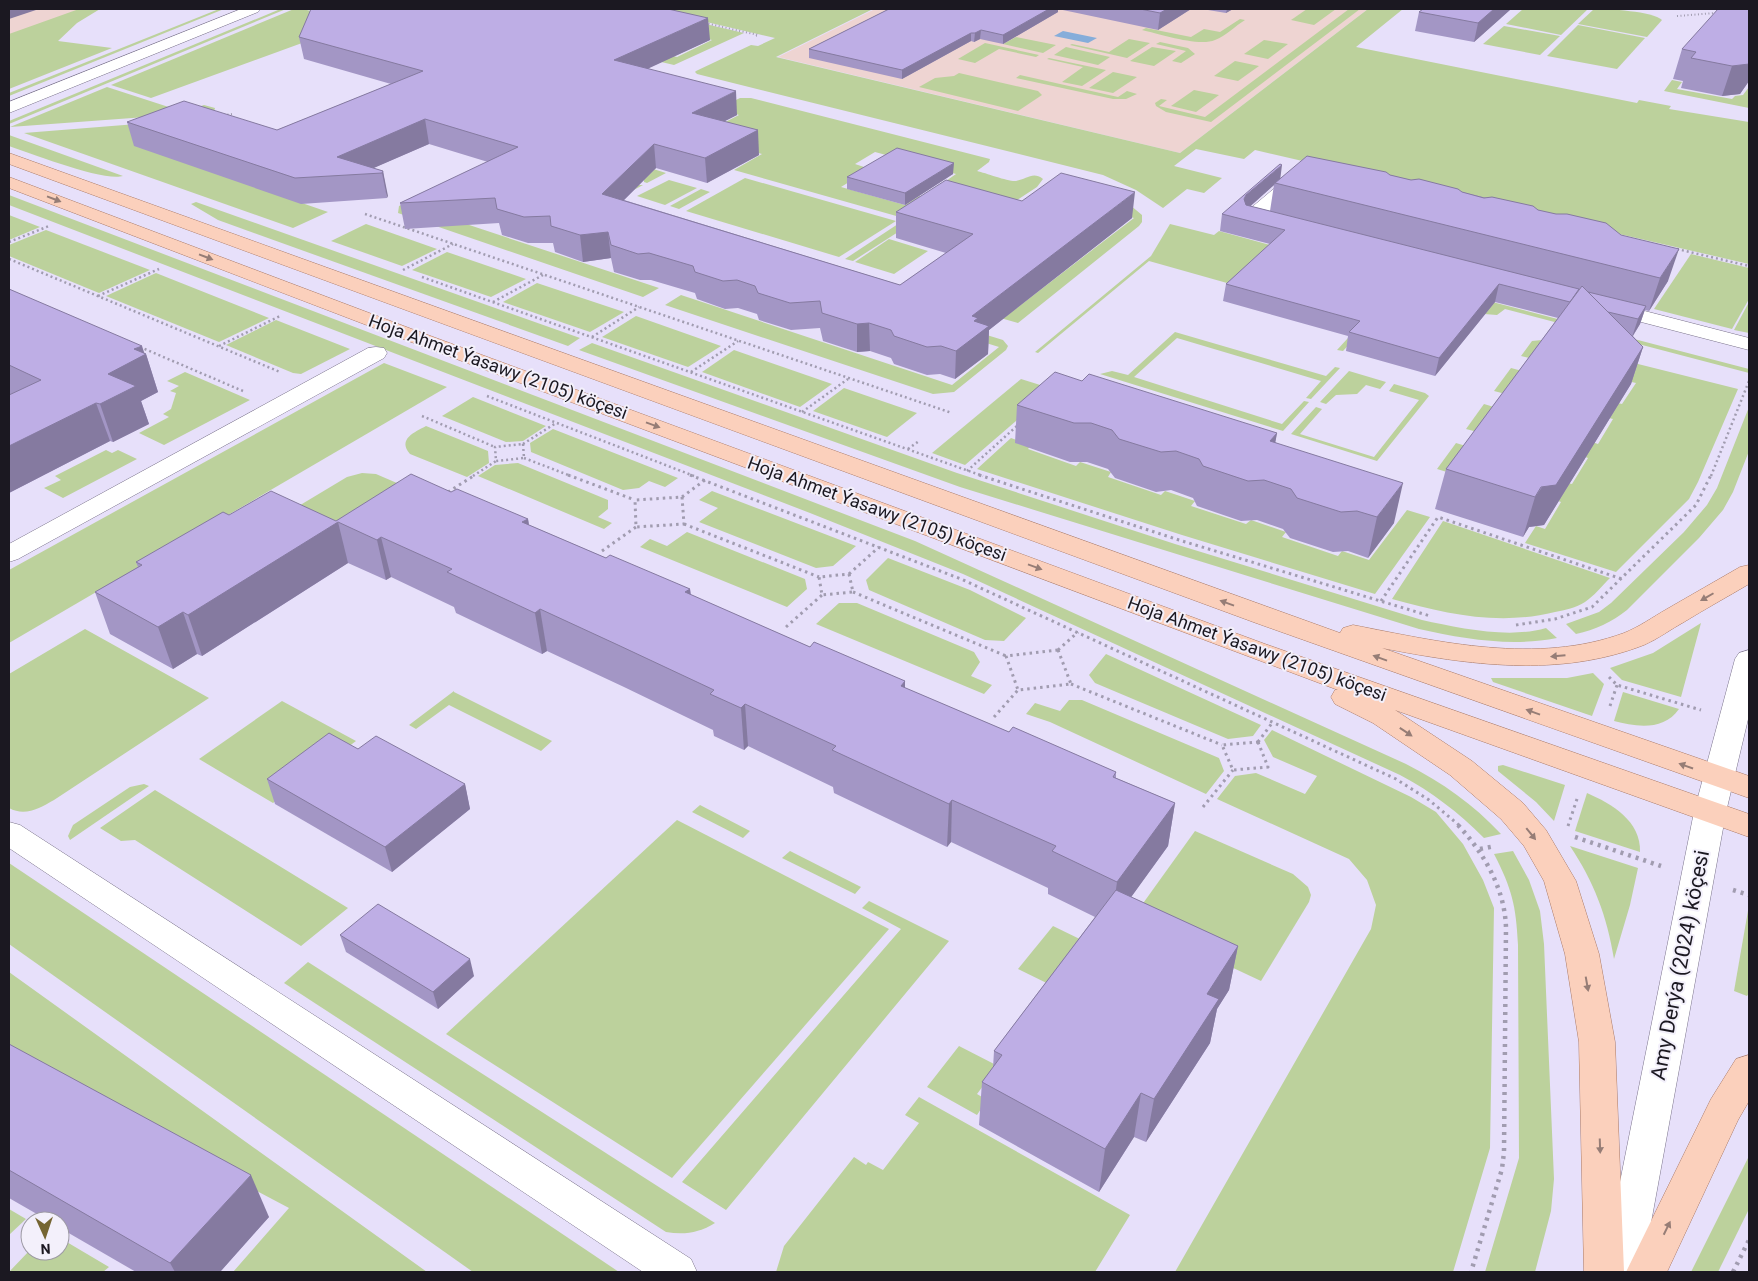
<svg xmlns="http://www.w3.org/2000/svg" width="1758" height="1281" viewBox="0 0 1758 1281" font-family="Roboto,sans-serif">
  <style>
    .education { fill: #eed4d2 }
    .green { fill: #bcd19c }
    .water { fill: #85adda }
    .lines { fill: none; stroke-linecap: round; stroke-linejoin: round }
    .minor-casing { stroke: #7a738a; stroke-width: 1 }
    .major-casing { stroke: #ab7b68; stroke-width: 1 }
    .path-far3 { stroke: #a19cb0; stroke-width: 2; stroke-dasharray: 1 2.5; stroke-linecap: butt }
    .path-far2 { stroke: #a19cb0; stroke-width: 2.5; stroke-dasharray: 2 3; stroke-linecap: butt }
    .path-far1 { stroke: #a19cb0; stroke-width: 3; stroke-dasharray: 2.5 4; stroke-linecap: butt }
    .path { stroke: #a19cb0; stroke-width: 4.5; stroke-dasharray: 3 5; stroke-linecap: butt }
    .minor { fill: #fff; fill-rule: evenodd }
    .major { fill: #fbd0bc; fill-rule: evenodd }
    .wall { fill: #a396c5; fill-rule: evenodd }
    .shaded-wall { fill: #857aa0 }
    .building { fill: #beaee5; stroke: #857aa0 }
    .oneway { fill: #967d76 }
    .labels { text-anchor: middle; stroke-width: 4; stroke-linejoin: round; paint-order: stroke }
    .street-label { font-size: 18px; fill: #1b1821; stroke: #f3f0fb }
    .near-street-label { font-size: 21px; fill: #1b1821; stroke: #f3f0fb }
  </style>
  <rect width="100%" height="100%" fill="#e7e0fa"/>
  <g class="education">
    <path d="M9,9H91L47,35L9,70Z"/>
    <path d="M875,9H1368L1180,153L778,57Z"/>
  </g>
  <g class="green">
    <path d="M79,9H100L77,23L58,41L112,48L9,89V34Z"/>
    <path d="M219,9H224L9,96V93Z"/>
    <path d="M286,9L9,124V121L278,10Z"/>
    <path d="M294,9H303L357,23L151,98L111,85Z"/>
    <path d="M641,9L744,33L674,65L640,57L653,51L677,57L712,40L699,37Z"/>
    <path d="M651,9H873L776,57L1180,153L1368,9H1403L1356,47L1637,103L1639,100L1671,106L1669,109L1749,122V264L1255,150L1244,159L1196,149L1174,166L1222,178L1204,193L1187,189L1163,208L1136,190L1103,175L697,74L695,72L696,71L751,45L758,46L775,38Z"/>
    <path d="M1307,9H1336L1314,25L1291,20Z"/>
    <path d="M1349,9H1360L1211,122L1166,112L1156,106L1155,103L1161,99L1167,100L1159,106L1205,117Z"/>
    <path d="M1523,9H1588L1561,35L1506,24Z"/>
    <path d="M1594,9C1608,9 1653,11 1662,20L1647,37L1578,24Z"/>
    <path d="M1240,19L1245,20C1235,26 1226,36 1215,40C1199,47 1160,34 1142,30L1146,28L1191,37L1204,29L1220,32Z"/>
    <path d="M1578,25L1645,38L1617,69L1547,56Z"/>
    <path d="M1504,26L1560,36L1540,55L1483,44Z"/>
    <path d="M1016,37L1056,45L1043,53L1003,44Z"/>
    <path d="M1129,39L1150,43L1127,58L1070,45L1072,44L1109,52Z"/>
    <path d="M1264,40L1288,44L1268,59L1244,54Z"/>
    <path d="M1160,42L1188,48L1195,54L1181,63L1172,61L1186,51L1156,44Z"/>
    <path d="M985,43L1039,55L1036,57L999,49L975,63L958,59Z"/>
    <path d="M1066,47L1110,57L1098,65L1054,55Z"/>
    <path d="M1152,47L1176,51L1154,66L1130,61Z"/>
    <path d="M1049,58L1106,70L1082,86L1062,82L1083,67L1047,59Z"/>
    <path d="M1235,61L1259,66L1238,81L1214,76Z"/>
    <path d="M1113,72L1137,77L1113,93L1089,88Z"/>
    <path d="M959,73L1038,91L1042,95L1018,111L919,87L935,78L954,76Z"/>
    <path d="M1020,75L1118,97L1127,91L1137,94L1126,99H1113L1016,78Z"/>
    <path d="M1672,80L1682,82L1677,89L1732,99L1735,96L1743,95L1749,87V108L1664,91Z"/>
    <path d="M107,87L184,112L204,105L215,108L214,112L10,127Z"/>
    <path d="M1194,90L1219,95L1196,112L1171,106Z"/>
    <path d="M740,98H751L990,159L989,162L977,171C986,173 1009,182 1016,181C1027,179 1033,171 1043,179L1037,187L1014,202L936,188L956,174L875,152L855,164L870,169L841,187L905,205L919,196L943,203L914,221L734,170L762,154L702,138L647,167L666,173L647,183L644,182V179L638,185H643L630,192L604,184L739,115L719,108Z"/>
    <path d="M212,118L134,145L328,212L293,228L24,133Z"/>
    <path d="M9,135L123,176C104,182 30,153 9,146Z"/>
    <path d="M745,178L896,221L839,257L686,211Z"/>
    <path d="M669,180L697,188L665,205L637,196Z"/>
    <path d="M440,187L427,211L659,288L643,297L398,213L399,206Z"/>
    <path d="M701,189L710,192L679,209L670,206Z"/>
    <path d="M9,195L915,541L1406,764C1443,783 1473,804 1501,834L1484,838C1458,812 1432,792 1400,775L963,574L810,513L9,205Z"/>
    <path d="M196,202L580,338L568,346L218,220L191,204Z"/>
    <path d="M1130,205L1142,215V222L1139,226L1018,323L983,313L988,303L1014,310L1134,218L1108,211Z"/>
    <path d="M9,215L40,227L9,240Z"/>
    <path d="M901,222L909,225L853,261L845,259Z"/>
    <path d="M366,224L437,249L402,266L331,241Z"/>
    <path d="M1170,224L1214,235L1219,231L1270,245L1377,314L1343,351L1337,350L1369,315L1227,283L1149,261L1038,353L1035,352L1151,256Z"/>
    <path d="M46,230L150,270L99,293L9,256V245Z"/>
    <path d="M889,239L928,251L894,274L855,262Z"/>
    <path d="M447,252L526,279L491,297L412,270Z"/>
    <path d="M1691,254L1749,268V299L1732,329L1654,309Z"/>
    <path d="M156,273L269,318L219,342L106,296Z"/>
    <path d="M537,283L624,312L590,332L503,302Z"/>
    <path d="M681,295L952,385L999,347L970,338L977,332L1003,340L1008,346L1006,350L954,392L933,394L665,305Z"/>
    <path d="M1481,299L1749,369V373L1505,309L1497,315L1484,314Z"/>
    <path d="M1749,302V333L1734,330Z"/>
    <path d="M636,316L721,346L688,367L602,337Z"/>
    <path d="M276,320L350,349L301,374L293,373L226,345Z"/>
    <path d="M1175,332L1326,376L1335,367L1340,368L1311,399L1306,398L1321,381L1177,338L1134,377L1282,424L1304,401L1309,402L1283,431L1100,374L1112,371L1128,375Z"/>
    <path d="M1542,340L1738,389L1698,482L1689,499L1616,572L1525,543L1536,526L1545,529L1561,502L1553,499L1563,482L1572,484L1588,458L1580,455L1589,441L1598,444L1613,419L1604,417L1614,402L1622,404L1636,383L1521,356L1532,341Z"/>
    <path d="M592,343L957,473L1175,544L1422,620C1459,628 1509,639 1546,628L1557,638C1511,647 1464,639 1419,629L960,487L579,350Z"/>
    <path d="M734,350L832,384L800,407L702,372Z"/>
    <path d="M384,363L447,387L9,643V570Z"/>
    <path d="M1511,368L1533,374L1517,397L1494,391Z"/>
    <path d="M1349,371L1386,382L1380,389L1366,385L1357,394L1336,395L1326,404L1320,402Z"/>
    <path d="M185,372L250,400L164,445L139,433L169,417L163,414L171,409L176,393L170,391L179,386L167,381Z"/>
    <path d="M1021,379L1053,389L965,465L932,453Z"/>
    <path d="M1394,384L1425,393L1429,396L1377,461L1291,434L1316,407L1322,409L1300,434L1374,457L1419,400L1389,391Z"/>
    <path d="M844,388L917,413L887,437L813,411Z"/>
    <path d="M473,397L546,426L523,441L506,442L442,416Z"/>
    <path d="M1484,404L1507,411L1489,435L1466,429Z"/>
    <path d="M1749,407V451L1733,492L1723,510L1699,538L1627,610C1612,622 1595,630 1576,634L1566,624L1599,612L1611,603L1684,532L1707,505L1717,488Z"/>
    <path d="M426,426L488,451L489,463L467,477L410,454C397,439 415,432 426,426Z"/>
    <path d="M553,429L678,478L665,487L649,481L639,488L623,490L531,452L530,443Z"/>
    <path d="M1011,438L1031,445L1028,449L1076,466L1080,462L1111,472L1108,477L1161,495L1165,491L1195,501L1191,506L1246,524L1251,520L1286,532L1282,537L1338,556L1342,551L1369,560L1407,510L1430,517L1375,594L1182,535L977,469Z"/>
    <path d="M1456,443L1479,450L1460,476L1437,469Z"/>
    <path d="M106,450L112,453L118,450L137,459L63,498L44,488L61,480L55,476Z"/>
    <path d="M518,463L608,500V509L598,517L612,523L604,529L478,476L495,465Z"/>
    <path d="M362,473L376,474L434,499L349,553L277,519L347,477Z"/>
    <path d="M712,491L856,546L833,566L816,568L699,522L718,508L699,500Z"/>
    <path d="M1443,521L1610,578C1602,586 1594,596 1585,602C1576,608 1565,610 1555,612C1499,626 1446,614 1392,599Z"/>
    <path d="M687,532L805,579L807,589L787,607L640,547L650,539L667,546Z"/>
    <path d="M888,558L970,590L1026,618L1004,641L985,640L869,590L866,580Z"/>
    <path d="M839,603H857L974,652L980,662L971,676L992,685L984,694L816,624Z"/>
    <path d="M1701,623L1681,697L1622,680L1610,668L1653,653Z"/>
    <path d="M85,629L209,698L54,800C40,808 25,817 9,808V674Z"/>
    <path d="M1106,654L1261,725L1253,736L1228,739L1095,683L1089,675Z"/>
    <path d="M1593,673L1604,684L1592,716L1493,682L1491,678H1567Z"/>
    <path d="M454,691V692L552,741L541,751L449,705L416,729L409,725Z"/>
    <path d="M1623,692L1679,709C1664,731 1636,727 1614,721Z"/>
    <path d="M1069,700H1082L1219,758L1224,771L1206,794L1050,722L1026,714L1035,703L1060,711Z"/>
    <path d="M282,701L356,741L273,803L199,759Z"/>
    <path d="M1272,730L1411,797L1436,812L1463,844L1483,880L1494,908L1490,1148L1453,1272H1175L1371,929L1376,905L1367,880L1349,859L1217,799L1235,776L1256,773L1305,794L1317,776L1273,757L1264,740Z"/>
    <path d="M1503,765L1565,785L1554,821L1536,802L1498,771V766Z"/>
    <path d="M144,784L149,786L70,840L68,836L73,825L130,787Z"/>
    <path d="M155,790L348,908L301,946L135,840L121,841L100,828Z"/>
    <path d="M1587,793C1612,804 1641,821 1640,852L1575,831Z"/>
    <path d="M700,805L750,831L743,838L692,812Z"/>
    <path d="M677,820L889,929L672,1178L446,1034Z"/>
    <path d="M1195,831L1293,874L1308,887L1311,895L1309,902L1261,981L1131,920Z"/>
    <path d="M1570,846L1638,868L1630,905L1614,959C1607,916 1594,882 1570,846Z"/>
    <path d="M790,851L861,887L855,894L782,858Z"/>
    <path d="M1513,851L1529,880L1540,911L1544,944L1554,1179L1551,1211L1535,1272H1485L1519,1158L1518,945C1516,905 1512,889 1494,854Z"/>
    <path d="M9,863L619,1272H473L9,944Z"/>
    <path d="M869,901L949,941L726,1210L682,1182L901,929L862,908Z"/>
    <path d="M1749,905V993L1747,996L1734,991Z"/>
    <path d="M1053,926L1090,944L1067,993L1018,969Z"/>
    <path d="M308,962L715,1223C699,1233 684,1235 666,1232L284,983Z"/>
    <path d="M9,972L427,1272H233L289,1208L9,1059Z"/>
    <path d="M959,1046L998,1066L977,1094L987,1100L977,1115L927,1087Z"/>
    <path d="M919,1097L1130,1215L1095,1272H776L784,1246L854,1157L866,1165L868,1162L883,1170L919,1123L905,1115Z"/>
    <path d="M1749,1156V1209L1718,1272H1691Z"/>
    <path d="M9,1209L26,1219L9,1235Z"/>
    <path d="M60,1238L109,1267L103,1272H9L30,1250L60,1251Z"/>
  </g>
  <path class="water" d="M1063,31L1097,38L1088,43L1054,36Z"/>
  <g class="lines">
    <defs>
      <g id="minor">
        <path d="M241,9H260L258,12L9,113V102Z"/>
        <path d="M1301,170L1307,171L1310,175L1307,179L1266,215L1283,219L1285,223L1283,227L1276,229L1245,221L1243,217L1245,213L1295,171Z"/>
        <path d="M1606,301L1749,338V350L1599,311L1596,307L1599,303Z"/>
        <path d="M376,347L384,348L387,353L384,358L18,559L9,562V544L368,348Z"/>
        <path d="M1749,650V715L1726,812L1642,1272H1602L1694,812L1735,659L1739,653Z"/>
        <path d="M9,822L20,825L691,1259L697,1272H643L9,848Z"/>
      </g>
      <g id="major">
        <path d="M9,153L1340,633L1343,628L1353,625C1440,642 1537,665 1624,633C1639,627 1653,617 1667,609C1691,595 1716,581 1740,567L1749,565V584C1727,597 1705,609 1684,622C1671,629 1658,639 1644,645C1559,678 1469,665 1382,648L1749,776V798L1256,623L9,164Z"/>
        <path d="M9,177L417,331L1265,644L1749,814V837L1395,710L1472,761L1523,803L1546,830L1576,881L1599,954L1615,1042L1624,1272H1584L1579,1042L1565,954L1544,881L1524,846L1501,819L1450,775L1373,723L1335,704L1331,697L1335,690H1338L403,339L9,188Z"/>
        <path d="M1749,1055V1101L1738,1120L1667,1272H1626L1711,1099L1736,1059Z"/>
      </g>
    </defs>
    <use href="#minor" class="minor-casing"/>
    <use href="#major" class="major-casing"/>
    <g class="path-far3">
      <path d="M1677,16L1716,13"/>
      <path d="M705,23L758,35L756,36"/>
      <path d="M224,115L233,114"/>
    </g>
    <g class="path-far2">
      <path d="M365,214L952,413"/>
      <path d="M9,242L49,226"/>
      <path d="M1677,249L1749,266"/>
      <path d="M9,259L280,372"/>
      <path d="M403,270L453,244"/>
      <path d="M422,277L983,476"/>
      <path d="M98,296L159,269"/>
      <path d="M493,302L543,275"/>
      <path d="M592,337L639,307"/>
      <path d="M219,346L280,316"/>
      <path d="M140,347L243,391"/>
      <path d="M691,372L738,341"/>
      <path d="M487,396L694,476"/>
      <path d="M802,412L848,379"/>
      <path d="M422,416L495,447"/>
      <path d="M523,444L524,458L496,461L495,447Z"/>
      <path d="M523,444L556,423"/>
      <path d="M908,449L919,441"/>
      <path d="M524,458L571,476"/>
      <path d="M967,471L1018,425"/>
      <path d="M473,476L496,461"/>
      <path d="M1711,476L1749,381"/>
    </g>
    <g class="path-far1">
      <path d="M568,475L635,500"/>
      <path d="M690,475L961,579L1396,779L1429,800L1460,826"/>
      <path d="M979,475L1179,540L1430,616"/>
      <path d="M448,492L475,475"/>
      <path d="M682,497L684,524L636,527L635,500Z"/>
      <path d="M682,497L705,480"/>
      <path d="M684,524L819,577"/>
      <path d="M602,551L636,527"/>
      <path d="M849,574L853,592L822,595L819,577Z"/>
      <path d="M849,574L879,547"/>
      <path d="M853,592L1006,656"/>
      <path d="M1381,601L1438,517L1622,579"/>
      <path d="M1516,625L1555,619L1592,607L1696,505L1711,475"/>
      <path d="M786,627L822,595"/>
      <path d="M1058,650L1071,684L1018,690L1006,656Z"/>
      <path d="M1058,650L1078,632"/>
      <path d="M1609,677L1617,685L1701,710"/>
      <path d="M1071,684L1222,745"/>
      <path d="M1610,706L1617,685"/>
      <path d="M994,717L1018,690"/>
      <path d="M1258,742L1268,767L1233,770L1222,745Z"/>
      <path d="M1258,742L1272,723"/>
      <path d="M1203,807L1233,770"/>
      <path d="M1568,826L1578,796"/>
    </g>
    <g class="path">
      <path d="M1458,825C1484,853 1505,889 1506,928L1504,1152L1502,1169L1471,1272"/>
      <path d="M1575,837L1661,866"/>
      <path d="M1480,849L1495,846"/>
      <path d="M1733,890L1749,895"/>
      <path d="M1733,1272L1749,1240"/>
    </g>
    <use href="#minor" class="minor"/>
    <use href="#major" class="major"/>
  </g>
  <g class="wall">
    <path d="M889,9H1191L1158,30L1058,9V12L1003,44L980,39L974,42L971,41L902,79L809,58V49Z"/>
    <path d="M1202,9H1233L1226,13Z"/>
    <path d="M1423,9H1511L1474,42L1415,31L1419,12Z"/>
    <path d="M1749,9V81L1740,94L1722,96L1681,88L1683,81L1673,79L1682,49Z"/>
    <path d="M299,37L710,40L648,68L737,115L724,121L759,155L707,183L656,168L624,200L900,285L946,253L896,238V212L1022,201L1132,218L989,330L988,354L955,379L940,374L927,375L894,364L891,358L870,351L857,352L823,341L820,328L791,330L759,320L757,314L738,308L725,309L697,299L695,293L651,280H640L614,272L611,258L583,262L555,252L553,243H528L502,235L499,223L405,229L400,203L488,162L429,144L373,168L383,171L387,198L301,204L134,146L127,122L277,130L391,84L304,59Z"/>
    <path d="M953,174L905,205L847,189V177Z"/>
    <path d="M1390,175L1538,210L1668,281L1649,311L1645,310L1640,324L1633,336L1643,347L1631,384L1544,525L1529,527L1523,537L1435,509L1446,469L1558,318L1495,302L1435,376L1346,351L1348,336L1223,301L1226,284L1270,244L1220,231L1222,214L1280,178ZM1274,185L1270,211L1250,206Z"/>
    <path d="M9,289L146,354L158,392L141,401L149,424L113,442L110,441L9,493Z"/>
    <path d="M1082,381L1277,433L1275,442L1394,523L1368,558L1348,551L1333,552L1290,538L1283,529L1257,520L1241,521L1197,506L1193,498L1171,490L1156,492L1115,478L1108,469L1087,462H1070L1015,443L1017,405Z"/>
    <path d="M451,492L528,519L529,525L606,558L690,589L691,595L810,647L905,681V688L1009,732L1116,772V778L1175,803L1168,846L1131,897L1238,946L1229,990L1217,1009L1210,1043L1146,1142L1134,1137L1099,1192L979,1125L982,1082L993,1068L994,1051L1095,917L1048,894V888L951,842L947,847L834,793L833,787L748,746L744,750L714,736L713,730L624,687L547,651L542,654L456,613L454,607L391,577L386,580L348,563L202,656L197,654L173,669L110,634L95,592L138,567L136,562L229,515L336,521Z"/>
    <path d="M358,749L465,784L470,809L392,872L275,804L267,779Z"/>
    <path d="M340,935L474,976L438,1009L346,952Z"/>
    <path d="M9,1044L269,1217L220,1272H136L60,1228V1221H49L9,1198Z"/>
  </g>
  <g class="shaded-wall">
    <path d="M9,9H39L9,19Z"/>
    <path d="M1049,9H1058V12L1003,44V35Z"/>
    <path d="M1167,9H1191L1158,30L1160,13Z"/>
    <path d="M1227,9H1233L1226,13Z"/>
    <path d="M1494,9H1511L1474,42L1478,23Z"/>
    <path d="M708,18L710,40L617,83L614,60Z"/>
    <path d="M981,30L980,39L974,42L975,33Z"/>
    <path d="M971,33V41L902,79V70Z"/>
    <path d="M1749,64V81L1740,94L1722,96L1732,66Z"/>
    <path d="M736,91L737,115L694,137L692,113Z"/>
    <path d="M425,119L429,144L360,174L337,157Z"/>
    <path d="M758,130L759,155L707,183L705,158Z"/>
    <path d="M654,144L656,168L605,219L602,194Z"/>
    <path d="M954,163L953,174L905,205V193Z"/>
    <path d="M1282,165L1280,181L1275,183L1274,185L1244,212V199L1246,195Z"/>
    <path d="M383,171L388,196L387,198L382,173Z"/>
    <path d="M1135,192L1132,218L989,330L988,354L955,379L956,351L972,316Z"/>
    <path d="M608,232L611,258L583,262L580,235Z"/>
    <path d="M1679,249L1668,281L1649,311L1660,278Z"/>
    <path d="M1499,284L1495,302L1435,376L1439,358Z"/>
    <path d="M1646,306L1640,324L1632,337L1638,319Z"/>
    <path d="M869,323L870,351L857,352V324Z"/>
    <path d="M142,346L145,355L146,354L158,392L141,401L149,424L113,442L100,404L108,374L134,349Z"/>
    <path d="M1643,347L1631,384L1544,525L1529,527L1523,537L1535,497Z"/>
    <path d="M96,403L110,441L9,493V446Z"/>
    <path d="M1277,433L1270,472V441Z"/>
    <path d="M1403,483L1394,523L1368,558L1377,517Z"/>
    <path d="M528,519L534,559L522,522Z"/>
    <path d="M338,522L348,563L202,656L188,615Z"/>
    <path d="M381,537L391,577L386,580L377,540Z"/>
    <path d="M690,589L694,630L685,592Z"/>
    <path d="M540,609L547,651L542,654L535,613Z"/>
    <path d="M183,612L197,654L173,669L158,627Z"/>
    <path d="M905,681V723L901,686Z"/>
    <path d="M745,704L748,746L744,750L741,708Z"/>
    <path d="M465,784L470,809L392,872L385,847Z"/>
    <path d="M952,800L951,842L947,847L949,804Z"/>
    <path d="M1175,803L1168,846L1111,925L1117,882Z"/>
    <path d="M1238,946L1229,990L1217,1009L1210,1043L1146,1142L1154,1099L1207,994Z"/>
    <path d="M470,959L474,976L438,1009L433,992Z"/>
    <path d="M1141,1093L1134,1137L1099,1192L1105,1149Z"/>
    <path d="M251,1175L269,1217L220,1272H175L170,1263Z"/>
  </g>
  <g class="building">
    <path d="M311,9H668L708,18L614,60L736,91L692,113L758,130L705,158L654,144L602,194L900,285L973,234L896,212L946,180L1022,201L1061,173L1135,192L972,316L978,318L974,321L989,326L956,351L941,346L927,347L894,336L891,330L869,323L857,324L822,313L820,301L790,303L758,293L755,286L737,280L723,281L695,272L693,266L649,253L638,254L611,245L608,232L580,235L551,226L550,216L524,217L497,209L495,198L400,203L518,147L425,119L337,157L383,171L382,173L295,178L127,122L184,101L277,130L423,71L299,37Z"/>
    <path d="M889,9H1049L1003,35L981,30L975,33H971L902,70L809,49Z"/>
    <path d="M1140,9H1167L1160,13Z"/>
    <path d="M1423,9H1494L1478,23L1419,12Z"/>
    <path d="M1718,9H1749V64L1732,66L1691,58L1696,52L1682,49Z"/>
    <path d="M897,148L954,163L905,193L847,177Z"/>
    <path d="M1307,156L1386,172L1390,175L1411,180L1419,179L1458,189L1462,192L1484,198L1492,197L1533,206L1538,210L1556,214H1567L1606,223L1621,235L1679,249L1660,278L1275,183Z"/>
    <path d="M1280,164L1282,165L1246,195L1244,199L1246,205L1579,289L1570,302L1499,284L1439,358L1349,332L1360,321L1226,284L1285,230L1222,214Z"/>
    <path d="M1582,286L1643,347L1556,485L1541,487L1535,497L1446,469Z"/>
    <path d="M9,289L142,346L134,349L146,354L108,374L136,386L100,404L96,403L9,446V395L41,380L9,365Z"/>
    <path d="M1588,292L1646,306L1638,319L1608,312Z"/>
    <path d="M1055,372L1082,381L1089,374L1277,433L1270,441L1403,483L1377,517L1357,511L1341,512L1297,498L1291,489L1264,480L1248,481L1203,466L1199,459L1176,451L1161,452L1119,439L1112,430L1091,423H1074L1017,405Z"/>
    <path d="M411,474L451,492L457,489L528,519L522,522L606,558L610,555L690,589L685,592L810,647L814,642L905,681L901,686L1009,732L1013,727L1116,772L1113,777L1175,803L1117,882L1052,851L1056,846L952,800L949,804L832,750L836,746L745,704L741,708L710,694L714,690L618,645L540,609L535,613L447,572L452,569L381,537L377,540L338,522L188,615L183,612L158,627L95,592L142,565L136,562L223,512L229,515L271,491L336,521Z"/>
    <path d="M329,733L358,749L376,736L465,784L385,847L267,779Z"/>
    <path d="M1116,890L1238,946L1207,994L1219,999L1154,1099L1141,1093L1105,1149L982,1082L1002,1055L994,1051Z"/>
    <path d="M378,904L470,959L433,992L340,935Z"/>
    <path d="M9,1044L251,1175L170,1263L9,1170Z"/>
  </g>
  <defs><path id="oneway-solid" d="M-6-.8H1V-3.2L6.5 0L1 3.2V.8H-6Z" transform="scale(1.25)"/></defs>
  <g class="oneway">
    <use href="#oneway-solid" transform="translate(54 199) rotate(21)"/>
    <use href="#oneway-solid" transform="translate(206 257) rotate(21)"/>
    <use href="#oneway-solid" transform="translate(653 425) rotate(20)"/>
    <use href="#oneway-solid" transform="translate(1035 567) rotate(20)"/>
    <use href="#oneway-solid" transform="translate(1707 597) rotate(150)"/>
    <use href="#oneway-solid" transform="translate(1227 603) rotate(-160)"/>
    <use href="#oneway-solid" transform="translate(1558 656) rotate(175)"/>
    <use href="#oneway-solid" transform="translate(1380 658) rotate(-160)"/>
    <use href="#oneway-solid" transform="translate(1533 712) rotate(-160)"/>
    <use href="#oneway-solid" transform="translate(1406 732) rotate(34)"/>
    <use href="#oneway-solid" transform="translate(1686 766) rotate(-161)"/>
    <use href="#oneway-solid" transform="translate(1531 834) rotate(51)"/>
    <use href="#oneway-solid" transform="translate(1587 984) rotate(80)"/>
    <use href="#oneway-solid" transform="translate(1600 1146) rotate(88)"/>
    <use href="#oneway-solid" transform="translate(1667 1228) rotate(-64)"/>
  </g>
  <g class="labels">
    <g class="street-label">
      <text transform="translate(498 367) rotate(20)" y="6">Hoja Ahmet Ýasawy (2105) köçesi</text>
      <text transform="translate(877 509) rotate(20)" y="6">Hoja Ahmet Ýasawy (2105) köçesi</text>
      <text transform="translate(1257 649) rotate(20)" y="6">Hoja Ahmet Ýasawy (2105) köçesi</text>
    </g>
    <g class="near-street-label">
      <text transform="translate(1680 965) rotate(-79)" y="7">Amy Derýa (2024) köçesi</text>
    </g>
  </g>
  <rect width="1758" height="1281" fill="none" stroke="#1b1821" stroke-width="20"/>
  <g transform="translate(45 1236) rotate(177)"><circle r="24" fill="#f3f0fb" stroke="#9d9aa4"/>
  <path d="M0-4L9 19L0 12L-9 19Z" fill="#756533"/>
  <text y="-8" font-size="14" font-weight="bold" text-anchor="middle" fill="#1b1821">N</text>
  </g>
</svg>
